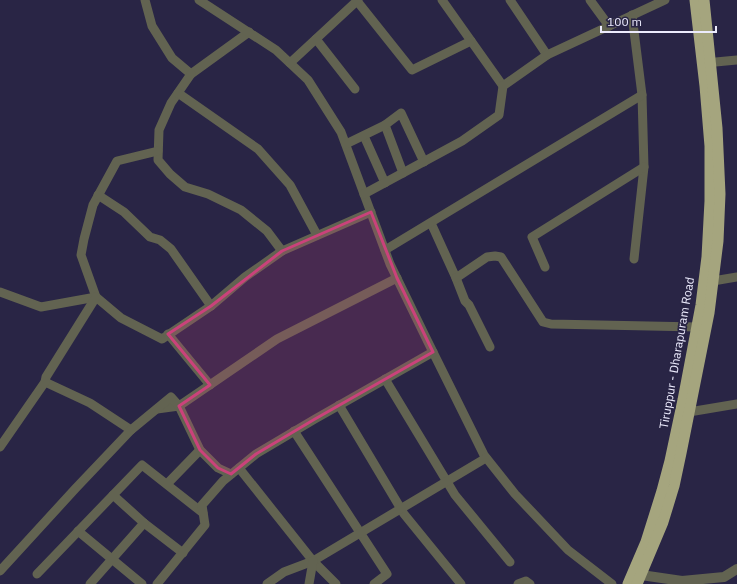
<svg xmlns="http://www.w3.org/2000/svg" width="737" height="584" viewBox="0 0 737 584" font-family="'IBM Plex Sans',sans-serif">
  <style>
    .lines { fill: none; stroke-linecap: round; stroke-linejoin: round }
    .minor { stroke: #626351; stroke-width: 9 }
    .tertiary { stroke: #626351; stroke-width: 10 }
    .trunk { stroke: #a5a57e; stroke-width: 11 }
    .marked { fill: #ca427b; fill-opacity: 0.2; stroke: #ca427b; stroke-width: 3; stroke-linejoin: round }
    .labels { text-anchor: middle; stroke-width: 3.5; stroke-linejoin: round; paint-order: stroke }
    .street-label { font-size: 12px; fill: #ecebfd; stroke: #292545 }
  </style>
  <rect width="100%" height="100%" fill="#292545"/>
  <g class="lines">
    <g class="minor">
      <path d="M145,0L152,26L172,58L191,74L249,32"/>
      <path d="M199,0L276,50L308,80L341,132L390,264L428,342L484,455L515,494L568,550L612,584"/>
      <path d="M442,0L503,86"/>
      <path d="M510,0L547,55"/>
      <path d="M590,0L609,26"/>
      <path d="M357,1L412,70L471,41"/>
      <path d="M632,15L642,95L644,167L634,259"/>
      <path d="M316,39L355,89"/>
      <path d="M290,63L358,0"/>
      <path d="M705,63L737,60"/>
      <path d="M191,74L171,103L159,130L158,160L170,174L185,187L208,194L241,210L267,231L282,251L371,212"/>
      <path d="M178,93L258,149L290,185L317,235"/>
      <path d="M385,125L403,173"/>
      <path d="M364,136L385,183"/>
      <path d="M346,144L385,125L401,113L424,162"/>
      <path d="M158,151L117,161L93,205L84,239L81,255L96,297L121,318L162,339L211,306L245,277L282,251"/>
      <path d="M364,194L462,141L499,115L503,86L547,55L665,0"/>
      <path d="M98,195L124,212L150,237L160,240L171,249L211,306"/>
      <path d="M431,223L456,278L465,301L469,305L490,347"/>
      <path d="M385,250L642,95"/>
      <path d="M545,267L532,237L644,167"/>
      <path d="M456,278L487,257L495,256L501,257L543,322L551,324L698,327"/>
      <path d="M713,281L737,277"/>
      <path d="M0,292L41,307L96,297"/>
      <path d="M168,334L210,385"/>
      <path d="M385,379L455,495L510,562"/>
      <path d="M45,382L90,403L131,430"/>
      <path d="M339,405L404,514L461,584"/>
      <path d="M157,409L179,406L200,450L218,468L231,474"/>
      <path d="M683,412H689L737,404"/>
      <path d="M294,431L387,574L374,584"/>
      <path d="M0,447L45,382L46,377L96,297"/>
      <path d="M239,468L313,561L336,584"/>
      <path d="M167,484L200,450"/>
      <path d="M113,495L144,523L183,553"/>
      <path d="M78,531L142,584"/>
      <path d="M0,571L75,489L131,430L171,397L179,406L277,339L397,278"/>
      <path d="M37,574L142,465L203,513"/>
      <path d="M90,584L144,523"/>
      <path d="M157,584L205,525L202,505L223,481L256,454L315,419L433,352"/>
      <path d="M267,584L284,572L313,561L486,458"/>
      <path d="M309,584L313,561"/>
      <path d="M518,584L526,581L530,584"/>
    </g>
    <path class="tertiary" d="M634,572L641,575L682,581L724,577L737,569"/>
    <g class="trunk">
      <path d="M628,584L646,542L662,491L670,461L683,400L701,305L707,257L710,201V146L705,86L695,0"/>
      <path d="M637,584L663,522L674,486L681,453L709,313L718,241L720,194L717,128L704,0"/>
    </g>
  </g>
  <path class="marked" d="M371,212L397,278L433,352L315,419L256,454L231,474L218,468L200,450L179,406L210,385L168,334L211,306L282,251Z"/>
  <g class="labels">
    <g class="street-label">
      <text transform="translate(677 353) rotate(-80)" y="4">Tiruppur - Dharapuram Road</text>
    </g>
  </g>
  <path d="M601 26v6h115v-6" fill="none" stroke="#ecebfd" stroke-width="2"/>
  <text x="607" y="26" font-size="12" fill="#ecebfd" stroke="#292545" stroke-width="3" paint-order="stroke">100 m</text>
</svg>
